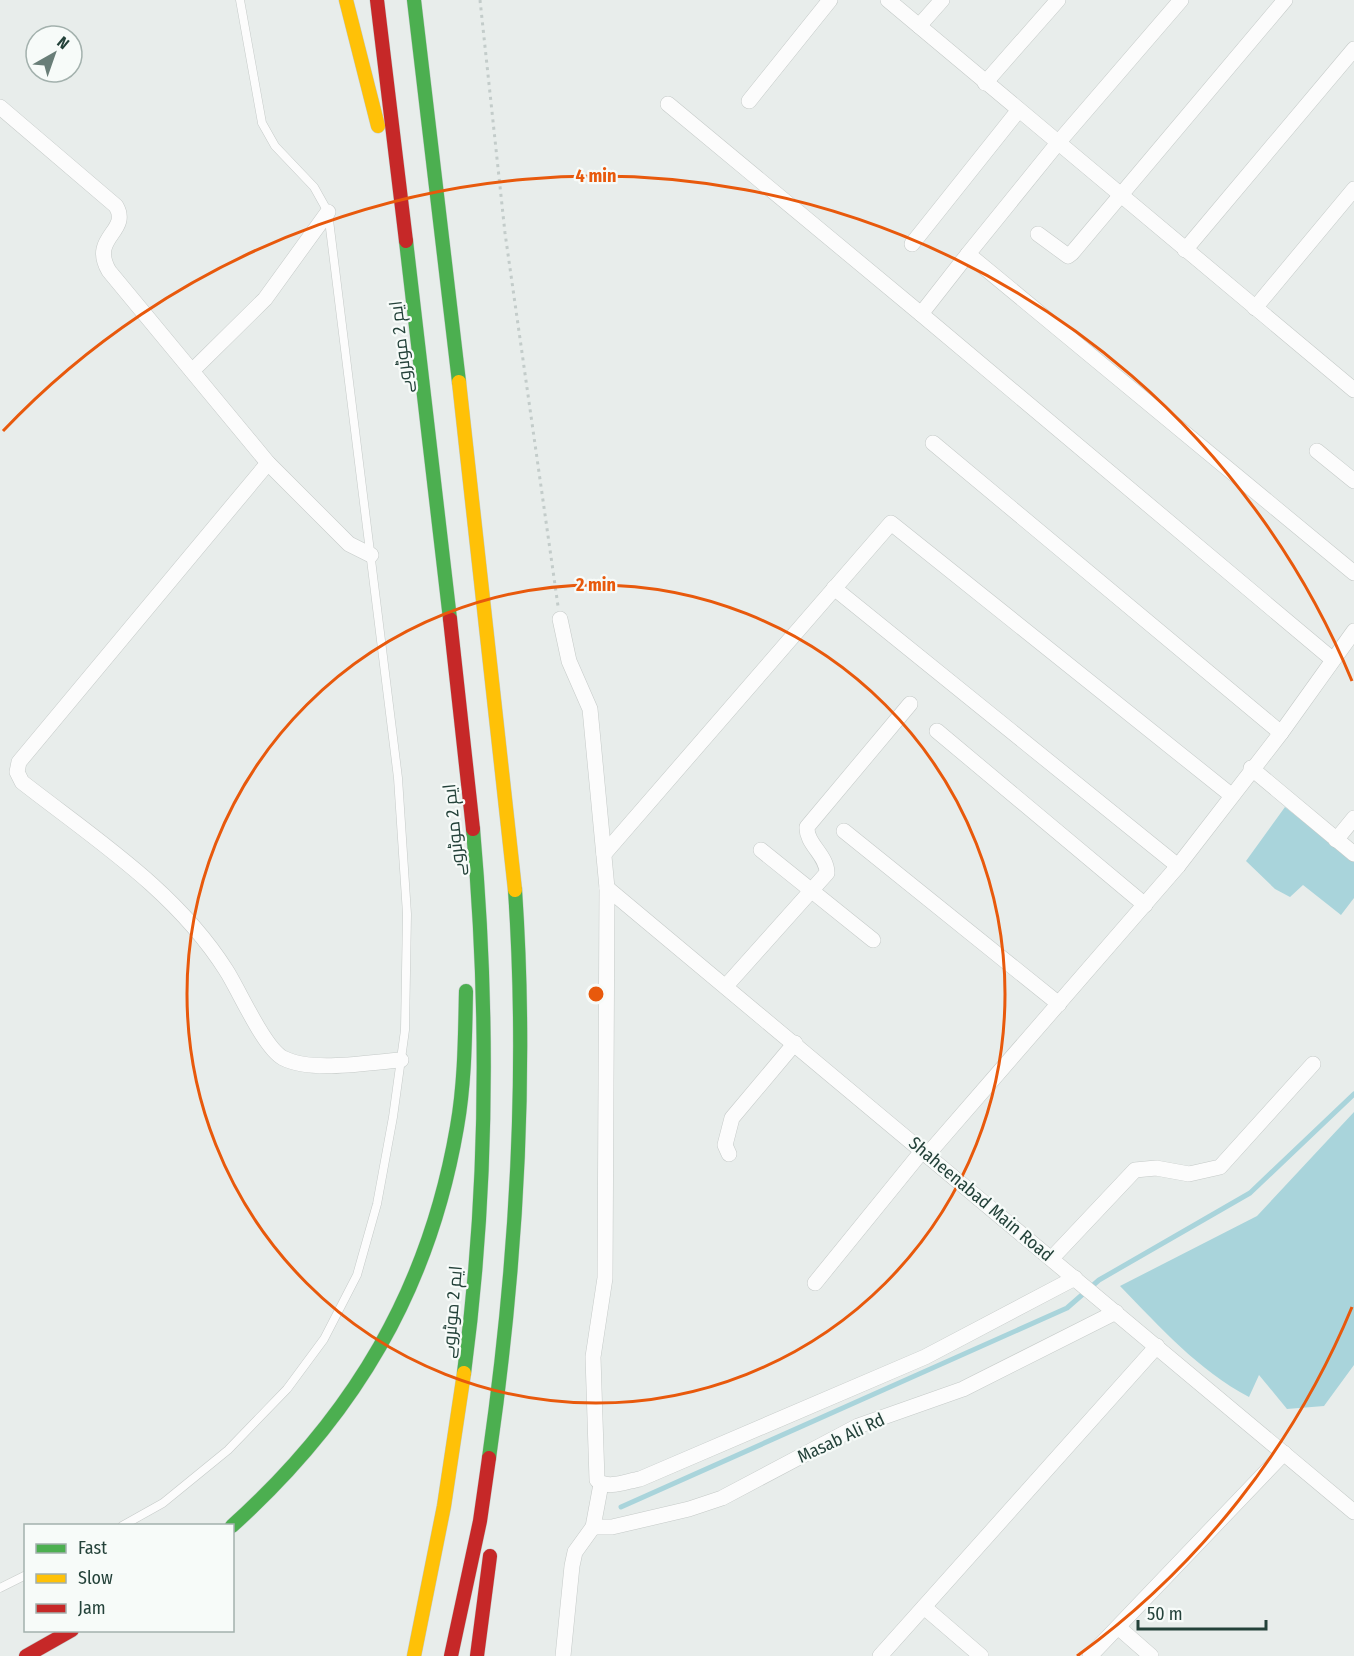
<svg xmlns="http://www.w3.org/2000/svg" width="1354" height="1656" viewBox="0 0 1354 1656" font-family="'Fira Sans Condensed',Cairo,sans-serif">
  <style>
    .water { fill: #a9d4db }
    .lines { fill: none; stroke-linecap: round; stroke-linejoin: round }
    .stream { stroke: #a9d4db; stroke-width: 5 }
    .lane-casing { stroke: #c5cac8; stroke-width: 9 }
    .street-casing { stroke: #c5cac8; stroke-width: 16 }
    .fast-casing { stroke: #c3ccc9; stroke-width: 15 }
    .slow-casing { stroke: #c3ccc9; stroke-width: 15 }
    .jam-casing { stroke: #c3ccc9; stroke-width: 15 }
    .path { stroke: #c3ccca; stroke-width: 3; stroke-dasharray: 3 4.5; stroke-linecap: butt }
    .lane { stroke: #fcfcfc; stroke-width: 8 }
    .street { stroke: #fcfcfc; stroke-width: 15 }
    .fast { stroke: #4caf50; stroke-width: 14 }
    .slow { stroke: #ffc107; stroke-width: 14 }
    .jam { stroke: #c62828; stroke-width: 14 }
    .ring { fill: none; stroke: #e8590c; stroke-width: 3 }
    .labels { text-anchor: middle; stroke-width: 4.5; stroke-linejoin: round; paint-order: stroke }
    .street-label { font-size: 18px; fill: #24423a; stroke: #f7fbf9 }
    .centre { fill: #e8590c; stroke: #f7fbf9; stroke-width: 3 }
    .ring-label { font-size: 18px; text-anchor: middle; font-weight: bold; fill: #e8590c; stroke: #f7fbf9; stroke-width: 4.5; stroke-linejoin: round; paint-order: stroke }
  </style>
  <rect width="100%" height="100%" fill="#e8edeb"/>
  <g class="water">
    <path d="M1285,807L1354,862V898L1341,915L1303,885L1290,897L1275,889L1246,861Z"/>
    <path d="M1354,1112V1365L1324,1406L1287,1409L1259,1375L1249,1397C1198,1370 1160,1327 1120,1286L1257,1216Z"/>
  </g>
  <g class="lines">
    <path class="stream" d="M621,1507L1067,1308L1099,1280L1250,1193L1354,1094"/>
    <defs>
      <g id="lane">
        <path d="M122,1526L163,1503L228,1450L287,1389L324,1339L357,1275L377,1204L393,1117L405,1030L407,914L398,778L328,212L314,187L275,146L262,123L240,0"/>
        <path d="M0,1588L26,1575"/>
      </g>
      <g id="street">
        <path d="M888,0L1354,390"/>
        <path d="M1181,0L1057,144L968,254L1354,573"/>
        <path d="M919,26L942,0"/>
        <path d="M985,83L1058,0"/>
        <path d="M749,101L830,0"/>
        <path d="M668,104L921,314"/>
        <path d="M0,107L116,206C131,232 89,237 109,271L268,463L349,544L371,555"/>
        <path d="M1038,234L1068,256L1072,253L1285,0"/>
        <path d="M912,244L1018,111"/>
        <path d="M1185,250L1354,49"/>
        <path d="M968,254L921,314L1332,659"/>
        <path d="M1255,308L1354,189"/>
        <path d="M192,371L265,299L328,212"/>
        <path d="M933,443L1281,733"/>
        <path d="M1317,451L1354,481"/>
        <path d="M268,463L19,762L17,772L22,782C95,839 176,891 226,970C239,990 264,1048 283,1058C312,1073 369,1062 401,1060"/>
        <path d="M834,588L1178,866"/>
        <path d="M560,619L569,661L590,709L607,888L605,1278L593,1357L597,1480C608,1490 627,1481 640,1479L925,1357L1075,1278"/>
        <path d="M937,731L1145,905"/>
        <path d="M1251,768L1354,854"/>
        <path d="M844,831L1059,1004"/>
        <path d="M1336,840L1354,818"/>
        <path d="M761,850L873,940"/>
        <path d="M604,854L891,523L1231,795"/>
        <path d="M607,888L1354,1512"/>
        <path d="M726,986L827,873C827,855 806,844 807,827L910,704"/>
        <path d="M729,1154L725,1145L732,1118L795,1043"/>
        <path d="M928,1154L1178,866L1281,733L1354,631"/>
        <path d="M1052,1258L1135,1170L1156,1168L1189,1174L1220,1167L1313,1064"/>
        <path d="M815,1283L923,1150"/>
        <path d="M593,1527H612L689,1509L722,1498L858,1426L963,1389L1116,1312"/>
        <path d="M924,1607L981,1656"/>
        <path d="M1118,1627L1151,1656"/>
        <path d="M563,1656L572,1566L575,1552L593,1527L601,1484"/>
        <path d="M880,1656L1157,1346"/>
        <path d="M1090,1656L1284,1453"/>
      </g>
      <g id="fast">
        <path d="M414,0L459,382"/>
        <path d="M406,241L450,619"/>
        <path d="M464,1373C488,1193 489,1010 473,829"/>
        <path d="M489,1458C516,1270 528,1080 515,890"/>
        <path d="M232,1526C354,1416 429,1290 457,1127C465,1082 465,1036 466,991"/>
      </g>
      <g id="slow">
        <path d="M346,0L378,126"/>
        <path d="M459,382L515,890"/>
        <path d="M414,1656L444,1506L464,1373"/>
      </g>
      <g id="jam">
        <path d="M377,0L406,241"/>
        <path d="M450,619L473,829"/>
        <path d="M26,1656L72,1630"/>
        <path d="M451,1656L480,1521L489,1458"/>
        <path d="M477,1656L490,1556"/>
      </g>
    </defs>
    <use href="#lane" class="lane-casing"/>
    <use href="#street" class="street-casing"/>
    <use href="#fast" class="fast-casing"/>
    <use href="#slow" class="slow-casing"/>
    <use href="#jam" class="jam-casing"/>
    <path class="path" d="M480,0L505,233L558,606"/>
    <use href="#lane" class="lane"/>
    <use href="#street" class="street"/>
    <use href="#fast" class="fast"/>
    <use href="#slow" class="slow"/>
    <use href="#jam" class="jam"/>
  </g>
  <g class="ring">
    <circle cx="596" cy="994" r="409"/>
    <path d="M1352 1307A818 818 0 0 1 1077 1656M3 431A818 818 0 0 1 1352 681"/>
  </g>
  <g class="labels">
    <g class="street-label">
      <text transform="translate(401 347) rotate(-97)" y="6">ایم 2 موٹروے</text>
      <text transform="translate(454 830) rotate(-96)" y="6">ایم 2 موٹروے</text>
      <text transform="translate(981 1199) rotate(40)" y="6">Shaheenabad Main Road</text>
      <text transform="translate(452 1312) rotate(-85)" y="6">ایم 2 موٹروے</text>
      <text transform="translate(841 1438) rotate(-25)" y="6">Masab Ali Rd</text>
    </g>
  </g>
  <circle cx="596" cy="994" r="9" class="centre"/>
  <g class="ring-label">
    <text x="596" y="182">4 min</text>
    <text x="596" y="591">2 min</text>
  </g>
  <rect x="24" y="1524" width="210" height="108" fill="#f7fbf9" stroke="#a3b1ad" stroke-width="1.5"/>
  <rect x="36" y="1544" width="30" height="9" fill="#4caf50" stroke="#a3b1ad" stroke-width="1.5"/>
  <text x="78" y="1554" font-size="18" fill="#24423a">Fast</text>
  <rect x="36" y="1574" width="30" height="9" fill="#ffc107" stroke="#a3b1ad" stroke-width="1.5"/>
  <text x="78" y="1584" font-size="18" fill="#24423a">Slow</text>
  <rect x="36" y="1604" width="30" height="9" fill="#c62828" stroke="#a3b1ad" stroke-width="1.5"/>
  <text x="78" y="1614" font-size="18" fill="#24423a">Jam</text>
  <g transform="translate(54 54) rotate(40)"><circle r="28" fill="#f7fbf9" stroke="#a3b1ad" stroke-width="1.5"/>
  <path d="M0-4.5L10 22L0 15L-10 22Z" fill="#697e78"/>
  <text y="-9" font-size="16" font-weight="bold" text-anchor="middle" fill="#24423a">N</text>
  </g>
  <path d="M1138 1620v9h128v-9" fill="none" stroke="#24423a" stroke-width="3"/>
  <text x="1147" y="1620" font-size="18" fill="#24423a" stroke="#f7fbf9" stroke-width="4.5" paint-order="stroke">50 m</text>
</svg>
